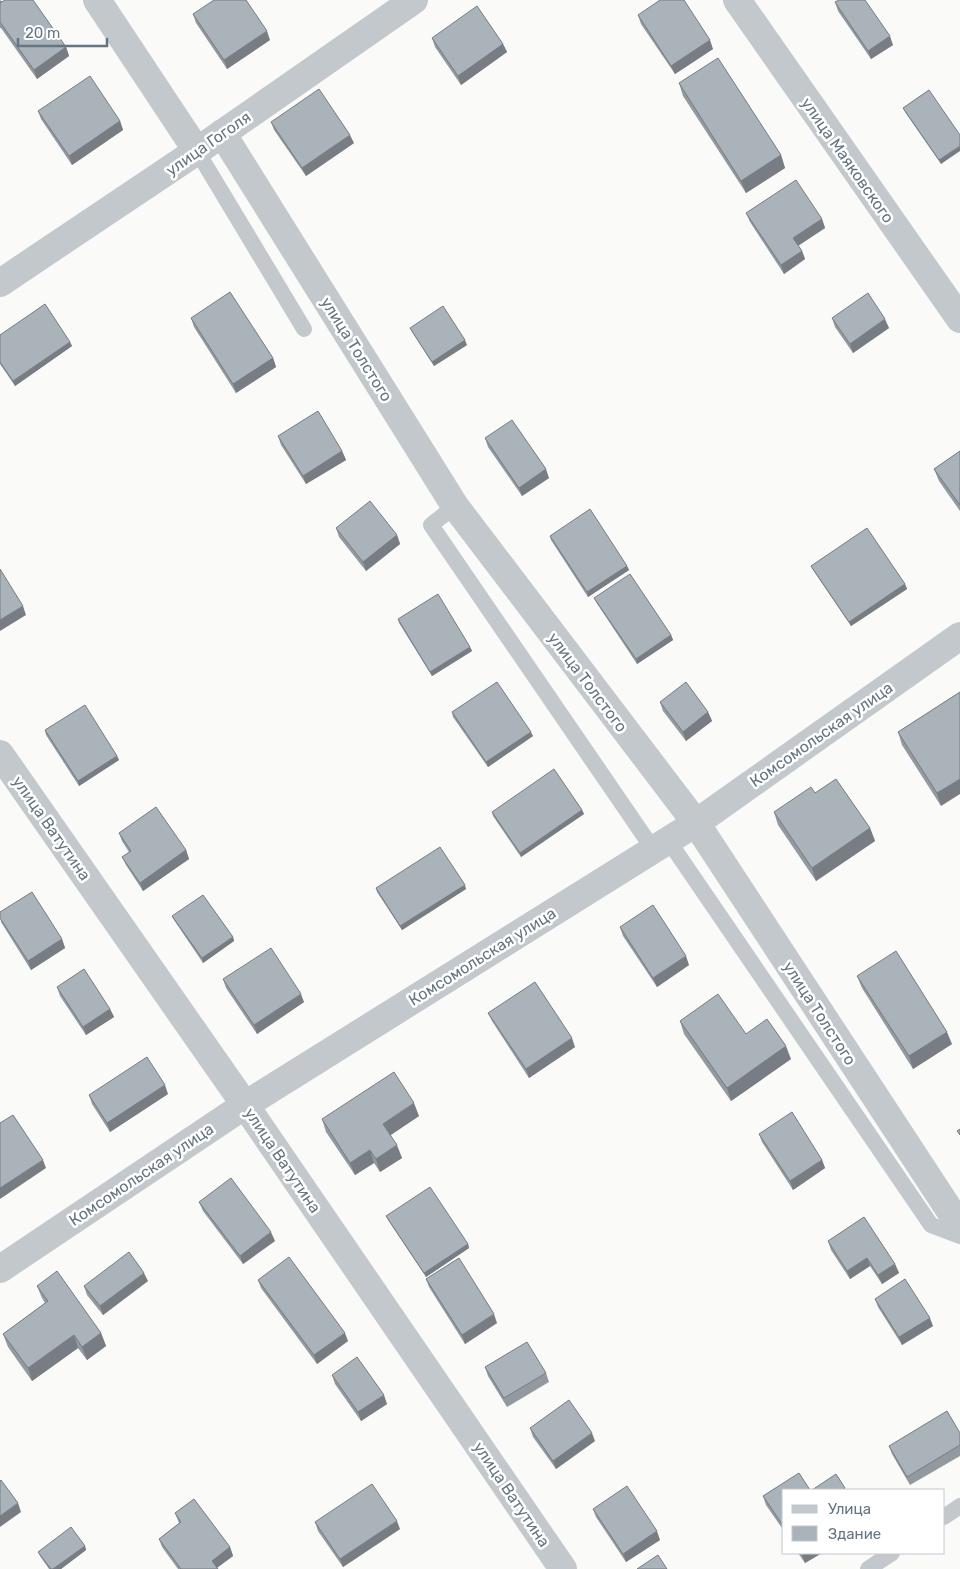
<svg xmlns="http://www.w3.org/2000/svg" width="960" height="1569" viewBox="0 0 960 1569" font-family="Rubik,sans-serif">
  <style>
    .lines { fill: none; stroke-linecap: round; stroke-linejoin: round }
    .lane { stroke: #c3c8cc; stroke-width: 16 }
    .street { stroke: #c3c8cc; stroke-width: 28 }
    .wall { fill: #929a9f }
    .shaded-wall { fill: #777d82 }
    .building { fill: #aab3b9; stroke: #777d82 }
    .labels { text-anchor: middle; stroke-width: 5; stroke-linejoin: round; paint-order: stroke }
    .street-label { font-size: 16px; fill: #657683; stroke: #fff }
  </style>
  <rect width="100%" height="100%" fill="#fafaf8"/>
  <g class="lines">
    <g class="lane">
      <path d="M197,151L304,329"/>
      <path d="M455,506L431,525L653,849"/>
      <path d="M668,840L931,1225L960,1236"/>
      <path d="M944,1517L960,1506"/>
      <path d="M868,1569L892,1553"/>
    </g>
    <g class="street">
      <path d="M97,0L197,151"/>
      <path d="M737,0L960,319"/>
      <path d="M222,133L455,506L696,823L960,1226"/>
      <path d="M0,283L197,151L414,0"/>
      <path d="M0,754L245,1105L563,1569"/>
      <path d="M0,1269L245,1105L696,823L960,636"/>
    </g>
  </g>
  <g class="wall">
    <path d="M0,0L66,47L69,56L37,79L1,28H0Z"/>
    <path d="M835,2L893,45L871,59L838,11Z"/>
    <path d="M193,14L270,40L227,69L196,23Z"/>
    <path d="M638,15L713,49L675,74L641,24Z"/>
    <path d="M432,38L503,44L507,52L461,85L435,47Z"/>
    <path d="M679,83L781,155L785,168L746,193L683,96Z"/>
    <path d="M929,90L941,164L905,112L903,108Z"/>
    <path d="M38,111L120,121L123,130L72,165L41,119Z"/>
    <path d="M271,122L354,143L306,176L274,130Z"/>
    <path d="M746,213L822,219L825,228L798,246L802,251L805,259L784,274L750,222Z"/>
    <path d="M191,318L273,358L276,367L236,393L194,327Z"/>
    <path d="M832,318L889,328L853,353L835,327Z"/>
    <path d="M410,328L467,345L434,366L412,332Z"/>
    <path d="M0,335L70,342L72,346L15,386L0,364Z"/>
    <path d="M278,436L342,451L346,460L306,484L281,445Z"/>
    <path d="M485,438L549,478L522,496L488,447Z"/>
    <path d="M960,451V511L939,481L934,469Z"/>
    <path d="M336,528L397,535L400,544L366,571L339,537Z"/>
    <path d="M550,536L627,566L629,570L588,597L551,540Z"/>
    <path d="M811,566L905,584L907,589L851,626L813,570Z"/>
    <path d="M594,598L671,635L673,640L637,664L596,602Z"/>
    <path d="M398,619L470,647L472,651L432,676L399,623Z"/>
    <path d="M960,692L941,806L902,745L898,732Z"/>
    <path d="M660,702L708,712L712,721L686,741L663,711Z"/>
    <path d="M452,712L533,736L488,767L453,717Z"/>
    <path d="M45,730L117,756L119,760L79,786L46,735Z"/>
    <path d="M815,793L870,828L875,841L816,881L778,825L774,812Z"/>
    <path d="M582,810L584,814L521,857L493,816L492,812Z"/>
    <path d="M119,833L186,850L189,859L143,891L126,865L122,857L129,852L122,841Z"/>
    <path d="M376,888L466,889L402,930L377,892Z"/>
    <path d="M0,912L62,939L65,948L31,970L1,922Z"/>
    <path d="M172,916L233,937L234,941L203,963L174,920Z"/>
    <path d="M620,927L689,965L657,987L623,936Z"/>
    <path d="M857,976L952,1044L913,1069L862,988Z"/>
    <path d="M223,979L304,1002L257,1034L226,988Z"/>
    <path d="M57,987L110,1009L114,1017L86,1035L60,996Z"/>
    <path d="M488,1013L575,1047L529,1078L492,1021Z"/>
    <path d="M680,1021L746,1034L791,1059L731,1101L684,1034Z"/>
    <path d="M168,1094L110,1132L92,1104L89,1095Z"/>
    <path d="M419,1116L390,1135L402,1158L380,1172L374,1163L355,1175L326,1132L322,1119Z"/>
    <path d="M759,1134L822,1160L825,1168L793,1190L762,1142Z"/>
    <path d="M199,1202L275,1241L243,1264L203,1211Z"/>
    <path d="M386,1216L468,1244L469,1248L426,1277L388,1220Z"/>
    <path d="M828,1241L895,1264L899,1273L882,1284L870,1266L850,1279L831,1250Z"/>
    <path d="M426,1279L497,1323L465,1344L429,1287Z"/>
    <path d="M258,1280L348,1341L317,1364L261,1288Z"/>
    <path d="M148,1281L103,1315L87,1295L84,1286Z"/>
    <path d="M37,1286L101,1333L106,1346L87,1360L78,1348L32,1381L8,1347L3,1334L45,1303L42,1298Z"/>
    <path d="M875,1299L933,1326L902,1345L878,1307Z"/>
    <path d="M485,1367L546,1373L549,1382L507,1407L488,1376Z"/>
    <path d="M332,1375L387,1404L361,1421L335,1384Z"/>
    <path d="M530,1428L595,1441L556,1469L533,1437Z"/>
    <path d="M960,1433V1456L910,1485L892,1454L889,1446Z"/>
    <path d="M784,1490V1531L766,1505L763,1496Z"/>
    <path d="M593,1509L660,1540L626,1562L596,1517Z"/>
    <path d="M175,1513L230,1547L233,1556L217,1568L218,1569H178L162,1547L159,1539L179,1523Z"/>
    <path d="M315,1522L400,1529L343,1567L318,1531Z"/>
    <path d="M85,1546L86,1550L61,1569H49L40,1556L38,1552Z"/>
    <path d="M798,1553H822L805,1563Z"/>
  </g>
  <g class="shaded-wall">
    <path d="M267,31L270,40L227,69L224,60Z"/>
    <path d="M890,36L893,45L871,59L868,51Z"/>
    <path d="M710,40L713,49L675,74L671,66Z"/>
    <path d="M503,44L507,52L461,85L458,76Z"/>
    <path d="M66,47L69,56L37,79L34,70Z"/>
    <path d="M120,121L123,130L72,165L69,156Z"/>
    <path d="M350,135L354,143L306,176L302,168Z"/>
    <path d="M960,146V151L941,164L939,160Z"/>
    <path d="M781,155L785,168L746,193L741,181Z"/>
    <path d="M822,219L825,228L796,247L793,238Z"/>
    <path d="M802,251L805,259L784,274L781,265Z"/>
    <path d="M885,319L889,328L853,353L850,344Z"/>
    <path d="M465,340L467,345L434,366L432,362Z"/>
    <path d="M70,342L72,346L15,386L13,381Z"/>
    <path d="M273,358L276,367L236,393L233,384Z"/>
    <path d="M342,451L346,460L306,484L303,476Z"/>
    <path d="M546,469L549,478L522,496L519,488Z"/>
    <path d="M397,535L400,544L366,571L363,562Z"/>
    <path d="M627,566L629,570L588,597L587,592Z"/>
    <path d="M905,584L907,589L851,626L849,622Z"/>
    <path d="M23,606L26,615L0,631V620Z"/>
    <path d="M671,635L673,640L637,664L636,659Z"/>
    <path d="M470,647L472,651L432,676L430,672Z"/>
    <path d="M708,712L712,721L686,741L683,732Z"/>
    <path d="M531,732L533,736L488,767L486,762Z"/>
    <path d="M117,756L119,760L79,786L78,781Z"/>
    <path d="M960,779V794L941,806L937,793Z"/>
    <path d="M582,810L584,814L521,857L520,853Z"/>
    <path d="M870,828L875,841L816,881L812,868Z"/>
    <path d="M186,850L189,859L143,891L140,883Z"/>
    <path d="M465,885L466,889L402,930L400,926Z"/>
    <path d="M233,937L234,941L203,963L202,958Z"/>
    <path d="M62,939L65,948L31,970L28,961Z"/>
    <path d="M686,956L689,965L657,987L653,978Z"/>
    <path d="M301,994L304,1002L257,1034L254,1025Z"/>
    <path d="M110,1009L114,1017L86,1035L83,1027Z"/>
    <path d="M947,1032L952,1044L913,1069L909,1056Z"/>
    <path d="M572,1038L575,1047L529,1078L526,1069Z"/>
    <path d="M786,1046L791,1059L731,1101L727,1088Z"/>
    <path d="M165,1085L168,1094L110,1132L107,1123Z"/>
    <path d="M414,1103L419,1116L388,1137L383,1124Z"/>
    <path d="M397,1145L402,1158L380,1172L376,1159Z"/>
    <path d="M370,1150L374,1163L355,1175L350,1163Z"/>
    <path d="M43,1160L46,1168L0,1199V1188Z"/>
    <path d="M822,1160L825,1168L793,1190L790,1181Z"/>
    <path d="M271,1232L275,1241L243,1264L240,1256Z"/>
    <path d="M468,1244L469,1248L426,1277L424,1273Z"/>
    <path d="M867,1258L870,1266L850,1279L847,1271Z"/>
    <path d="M895,1264L899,1273L882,1284L878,1275Z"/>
    <path d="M144,1273L148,1281L103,1315L100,1306Z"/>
    <path d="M494,1314L497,1323L465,1344L462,1335Z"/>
    <path d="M930,1318L933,1326L902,1345L899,1337Z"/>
    <path d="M101,1333L106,1346L87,1360L82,1347Z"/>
    <path d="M345,1333L348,1341L317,1364L314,1355Z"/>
    <path d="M74,1335L78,1348L32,1381L28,1368Z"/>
    <path d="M384,1395L387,1404L361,1421L358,1412Z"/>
    <path d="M592,1433L595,1441L556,1469L553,1461Z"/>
    <path d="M18,1503L21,1512L0,1527V1516Z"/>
    <path d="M397,1521L400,1529L343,1567L340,1559Z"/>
    <path d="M657,1531L660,1540L626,1562L623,1554Z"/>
    <path d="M85,1546L86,1550L61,1569H53Z"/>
    <path d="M230,1547L233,1556L215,1569L212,1561Z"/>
    <path d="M805,1553H822L805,1563L802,1555Z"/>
  </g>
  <g class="building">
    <path d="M5,0H33L66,47L34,70L0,22V3Z"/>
    <path d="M214,0H246L267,31L224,60L193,14Z"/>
    <path d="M660,0H684L710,40L671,66L638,15Z"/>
    <path d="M839,0H865L890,36L868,51L835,2Z"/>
    <path d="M477,6L503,44L458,76L432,38Z"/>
    <path d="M718,58L781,155L741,181L679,83Z"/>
    <path d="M90,76L120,121L69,156L38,111Z"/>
    <path d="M319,89L350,135L302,168L271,122Z"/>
    <path d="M929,90L960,135V146L939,160L903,108Z"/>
    <path d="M796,180L822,219L793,238L802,251L781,265L746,213Z"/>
    <path d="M230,292L273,358L233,384L191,318Z"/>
    <path d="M868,293L885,319L850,344L832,318Z"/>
    <path d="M45,304L70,342L13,381L0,362V335Z"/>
    <path d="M443,306L465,340L432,362L410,328Z"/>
    <path d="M318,411L342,451L303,476L278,436Z"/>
    <path d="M512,420L546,469L519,488L485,438Z"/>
    <path d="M960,451V505L934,469Z"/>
    <path d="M370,501L397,535L363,562L336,528Z"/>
    <path d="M590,509L627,566L587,592L550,536Z"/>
    <path d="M867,528L905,584L849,622L811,566Z"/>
    <path d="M0,569L23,606L0,620Z"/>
    <path d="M630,574L671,635L636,659L594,598Z"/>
    <path d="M438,594L470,647L430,672L398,619Z"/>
    <path d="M497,682L531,732L486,762L452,712Z"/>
    <path d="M686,682L708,712L683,732L660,702Z"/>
    <path d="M960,692V779L937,793L898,732Z"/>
    <path d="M85,705L117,756L78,781L45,730Z"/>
    <path d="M554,769L582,810L520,853L492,812Z"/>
    <path d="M836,779L870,828L812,868L774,812L811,787L815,793Z"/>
    <path d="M156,807L186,850L140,883L122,857L131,851L119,833Z"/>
    <path d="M440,847L465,885L400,926L376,888Z"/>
    <path d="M32,892L62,939L28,961L0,918V912Z"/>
    <path d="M203,895L233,937L202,958L172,916Z"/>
    <path d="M653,905L686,956L653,978L620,927Z"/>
    <path d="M271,948L301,994L254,1025L223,979Z"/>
    <path d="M896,951L947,1032L909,1056L857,976Z"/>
    <path d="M84,969L110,1009L83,1027L57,987Z"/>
    <path d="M535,982L572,1038L526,1069L488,1013Z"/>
    <path d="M718,994L746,1034L767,1019L786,1046L727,1088L680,1021Z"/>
    <path d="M147,1057L165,1085L107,1123L89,1095Z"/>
    <path d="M394,1072L414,1103L383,1124L397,1145L376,1159L370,1150L350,1163L322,1119Z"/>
    <path d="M792,1112L822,1160L790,1181L759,1134Z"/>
    <path d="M13,1115L43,1160L0,1188V1123Z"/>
    <path d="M960,1129V1135L957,1131Z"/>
    <path d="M231,1178L271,1232L240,1256L199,1202Z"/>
    <path d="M430,1187L468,1244L424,1273L386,1216Z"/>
    <path d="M864,1217L895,1264L878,1275L867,1258L847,1271L828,1241Z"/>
    <path d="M129,1252L144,1273L100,1306L84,1286Z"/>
    <path d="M289,1257L345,1333L314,1355L258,1280Z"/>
    <path d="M459,1258L494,1314L462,1335L426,1279Z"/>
    <path d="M57,1271L101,1333L82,1347L74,1335L28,1368L3,1334L48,1301L37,1286Z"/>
    <path d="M905,1279L930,1318L899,1337L875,1299Z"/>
    <path d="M527,1342L546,1373L504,1398L485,1367Z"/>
    <path d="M357,1357L384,1395L358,1412L332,1375Z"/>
    <path d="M569,1400L592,1433L553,1461L530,1428Z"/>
    <path d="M947,1411L960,1433V1445L907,1477L889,1446Z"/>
    <path d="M799,1473L810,1490H784V1527L763,1496Z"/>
    <path d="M836,1474L845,1488L842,1490H812Z"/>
    <path d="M1,1480L18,1503L0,1516V1481Z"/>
    <path d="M372,1484L397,1521L340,1559L315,1522Z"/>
    <path d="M627,1486L657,1531L623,1554L593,1509Z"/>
    <path d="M194,1499L230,1547L212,1561L218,1569H181L159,1539L181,1522L175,1513Z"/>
    <path d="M71,1527L85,1546L53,1569H51L38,1552Z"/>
    <path d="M658,1555L667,1569H637Z"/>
  </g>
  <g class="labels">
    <g class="street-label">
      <text transform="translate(208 143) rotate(-35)" y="6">улица Гоголя</text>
      <text transform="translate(848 160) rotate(55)" y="6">улица Маяковского</text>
      <text transform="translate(357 349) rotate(58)" y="6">улица Толстого</text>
      <text transform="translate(588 682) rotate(53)" y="6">улица Толстого</text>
      <text transform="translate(821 734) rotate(-35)" y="6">Комсомольская улица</text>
      <text transform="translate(52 828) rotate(55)" y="6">улица Ватутина</text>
      <text transform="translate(482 956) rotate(-32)" y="6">Комсомольская улица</text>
      <text transform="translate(820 1013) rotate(57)" y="6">улица Толстого</text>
      <text transform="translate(283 1160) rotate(56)" y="6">улица Ватутина</text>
      <text transform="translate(141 1174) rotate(-34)" y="6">Комсомольская улица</text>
      <text transform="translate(512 1494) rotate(56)" y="6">улица Ватутина</text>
    </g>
  </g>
  <rect x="782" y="1489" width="162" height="65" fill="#ffffff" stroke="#c1c8cd"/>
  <rect x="792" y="1505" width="25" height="8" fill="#c3c8cc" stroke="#c1c8cd"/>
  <text x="828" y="1514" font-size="15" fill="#657683">Улица</text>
  <rect x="792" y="1526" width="25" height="15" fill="#aab3b9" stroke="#c1c8cd"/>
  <text x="828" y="1539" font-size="15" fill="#657683">Здание</text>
  <path d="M18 38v8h89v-8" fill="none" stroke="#657683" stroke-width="2.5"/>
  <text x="25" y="38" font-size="15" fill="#657683" stroke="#ffffff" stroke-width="4" paint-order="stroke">20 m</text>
</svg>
